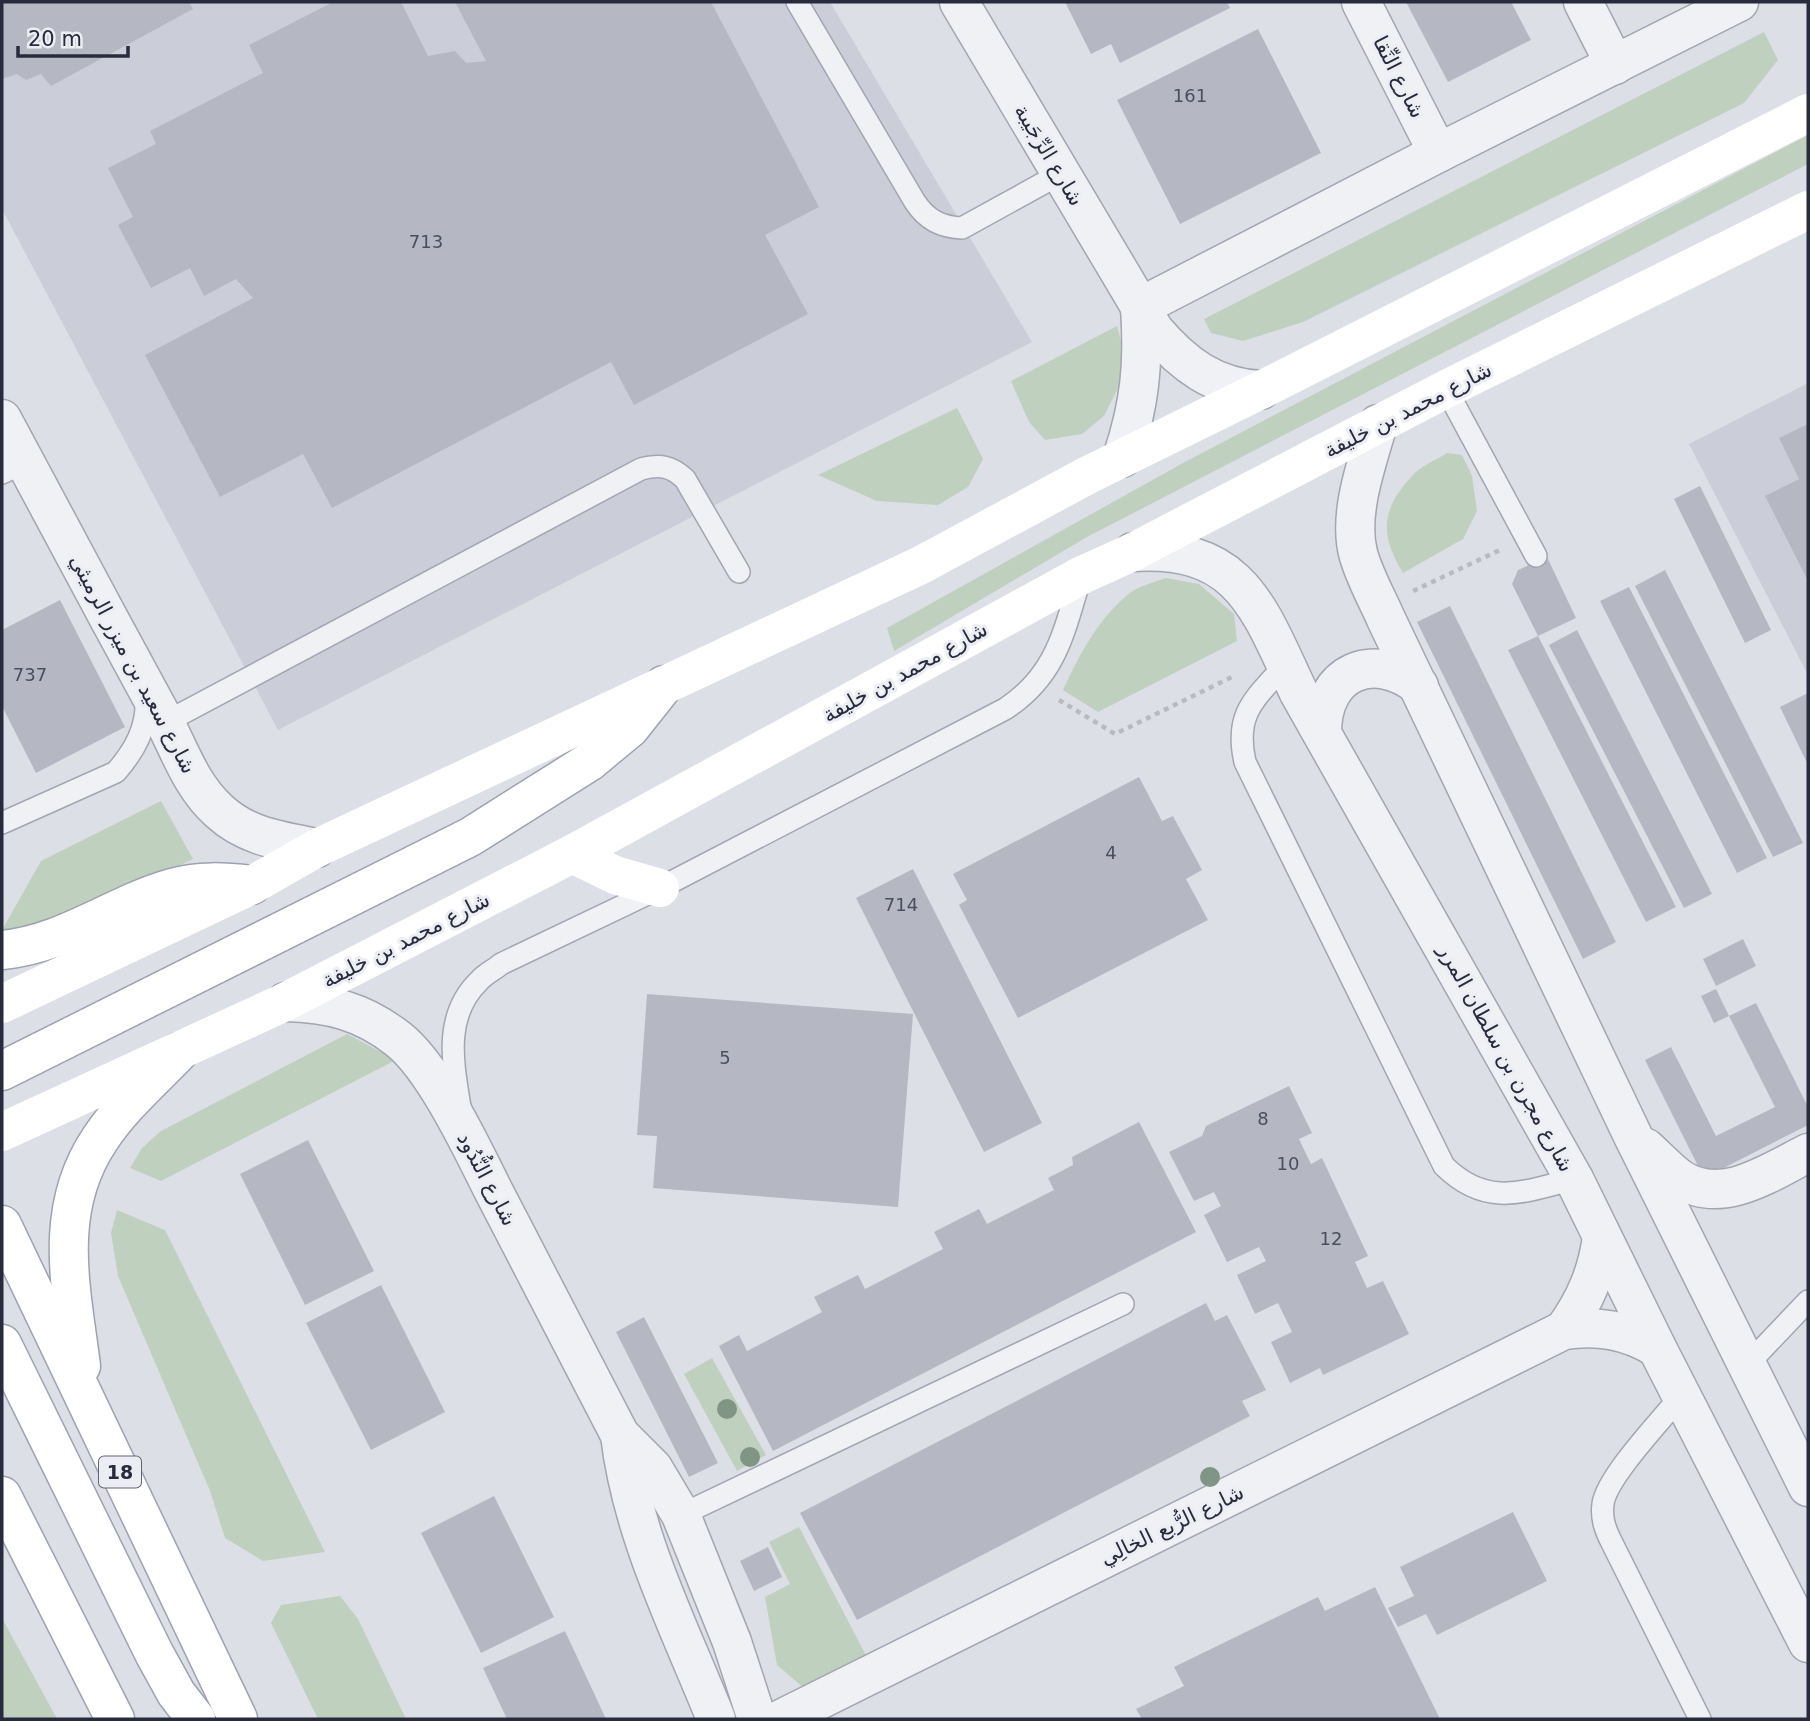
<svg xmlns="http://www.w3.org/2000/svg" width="1810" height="1721" viewBox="0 0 1810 1721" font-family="'DejaVu Sans','Noto Sans Arabic',sans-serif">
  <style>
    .built { fill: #cbced8 }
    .green { fill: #c0d0be }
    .building { fill: #b5b8c3 }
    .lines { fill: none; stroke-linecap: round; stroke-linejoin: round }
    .lane-casing { stroke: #a3a5b1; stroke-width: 24 }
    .street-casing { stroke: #a3a5b1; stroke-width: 41 }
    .primary-casing { stroke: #9da2b2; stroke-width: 41 }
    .path { stroke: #b8bac1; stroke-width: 4.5; stroke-dasharray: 5 5; stroke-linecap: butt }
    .lane { stroke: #f0f1f5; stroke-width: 21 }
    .street { stroke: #f0f1f5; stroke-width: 38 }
    .secondary { stroke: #fff; stroke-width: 38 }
    .primary { stroke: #fff; stroke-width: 38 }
    .tree { fill: #819585 }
    .labels { text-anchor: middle; stroke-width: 6; stroke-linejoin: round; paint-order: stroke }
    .number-label { font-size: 18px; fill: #4a4e5e }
    .shield { fill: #eceef4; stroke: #626674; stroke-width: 2 }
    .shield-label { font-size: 19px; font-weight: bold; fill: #272b3d }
    .street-label { font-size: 21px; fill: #272b3d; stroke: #eceef4 }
  </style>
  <rect width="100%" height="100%" fill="#dddfe7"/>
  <g class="built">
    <path d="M2,2H830L1032,342L278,730L2,209Z"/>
    <path d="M1808,383V675L1689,444Z"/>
  </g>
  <g class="green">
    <path d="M1764,32L1778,60L1744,103L1303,322L1243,341L1211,333L1204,319Z"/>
    <path d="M1808,135V164L1087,537L894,651L887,628L1183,463Z"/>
    <path d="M1117,326L1128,368L1104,416L1082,434L1045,440L1029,422L1011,381Z"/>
    <path d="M957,408L983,459L968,487L938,505L877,501L818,475Z"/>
    <path d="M1447,453L1462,455L1472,476L1477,511L1463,539L1403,573C1379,534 1381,508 1414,474C1422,465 1437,460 1447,453Z"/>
    <path d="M1166,578L1199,584L1234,614L1237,641L1098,712L1063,690C1080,654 1098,618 1130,593C1139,586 1154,582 1166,578Z"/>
    <path d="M161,801L193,859L36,937H2V930L41,861Z"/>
    <path d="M347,1034L396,1060L161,1181L130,1168L142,1148L161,1131Z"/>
    <path d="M117,1210L165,1230L325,1552L263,1561L225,1538L210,1491L118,1276L111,1233Z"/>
    <path d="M712,1358L766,1455L737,1471L684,1374Z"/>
    <path d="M799,1527L871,1665L812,1695L777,1665L765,1597L790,1584L769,1542Z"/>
    <path d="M340,1596L358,1619L406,1719H318L271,1623L281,1605Z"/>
    <path d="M2,1618L57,1719H2Z"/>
  </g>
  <g class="building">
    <path d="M2,2H189L193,9L51,86L41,74L26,80L17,74L2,79Z"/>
    <path d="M333,2H401L428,56L455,51L466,63L486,61L455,2H711L819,207L765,235L808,314L634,405L611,362L332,508L303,454L220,497L145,355L253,298L236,279L204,296L190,268L151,288L118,225L133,217L108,168L156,144L150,131L263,73L249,45Z"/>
    <path d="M1065,2H1227L1230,8L1120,63L1111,44L1091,54Z"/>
    <path d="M1406,2H1511L1531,40L1448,82Z"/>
    <path d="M1258,29L1321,153L1180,224L1117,100Z"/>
    <path d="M1808,424V581L1765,496L1799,479L1779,438Z"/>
    <path d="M1700,486L1771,630L1745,643L1674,499Z"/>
    <path d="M1547,557L1576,618L1538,636L1512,584L1518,570Z"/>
    <path d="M1665,570L1803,843L1773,857L1635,586Z"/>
    <path d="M1629,587L1767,858L1737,873L1600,601Z"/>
    <path d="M60,600L125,727L36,773L2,706V630Z"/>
    <path d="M1450,606L1616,942L1583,959L1417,622Z"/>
    <path d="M1577,630L1712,894L1684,908L1549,645Z"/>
    <path d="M1538,636L1676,907L1646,922L1508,650Z"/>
    <path d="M1808,693V765L1780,707Z"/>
    <path d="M1139,777L1162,821L1173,816L1202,870L1186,879L1208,920L1018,1018L959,905L967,900L953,874Z"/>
    <path d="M913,869L1042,1123L984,1152L856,898Z"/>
    <path d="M1743,939L1756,966L1716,986L1703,959Z"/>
    <path d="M1716,989L1729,1016L1756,1003L1808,1107V1125L1704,1178L1645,1060L1671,1047L1716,1136L1775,1107L1729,1016L1714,1023L1701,996Z"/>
    <path d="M647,994L913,1014L898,1207L653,1188L657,1136L637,1135Z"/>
    <path d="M1289,1086L1312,1133L1299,1139L1311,1164L1322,1158L1368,1256L1355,1262L1367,1288L1383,1281L1409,1334L1323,1375L1320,1368L1290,1383L1271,1342L1292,1332L1278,1303L1255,1314L1237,1275L1266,1261L1259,1247L1227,1262L1204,1215L1221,1206L1214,1192L1194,1201L1169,1152L1202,1136L1206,1126Z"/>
    <path d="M1139,1122L1196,1232L773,1451L719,1346L739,1335L747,1351L822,1312L814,1297L858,1275L865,1289L943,1249L934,1232L979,1209L987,1224L1054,1190L1048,1178L1073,1165L1072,1157Z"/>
    <path d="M308,1140L374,1271L305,1305L240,1174Z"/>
    <path d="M381,1285L445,1412L371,1450L306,1323Z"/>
    <path d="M1206,1303L1215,1321L1227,1315L1266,1390L1242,1401L1250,1416L857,1620L800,1513Z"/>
    <path d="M644,1317L718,1463L689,1477L616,1332Z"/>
    <path d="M494,1496L554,1617L481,1653L421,1533Z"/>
    <path d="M1513,1512L1547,1581L1437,1635L1426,1614L1398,1627L1388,1608L1414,1596L1400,1567Z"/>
    <path d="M768,1547L782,1577L754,1591L740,1561Z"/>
    <path d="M1375,1587L1440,1719H1142L1136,1709L1184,1686L1174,1667L1318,1597L1325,1611Z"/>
    <path d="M565,1631L606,1719H507L483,1668Z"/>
  </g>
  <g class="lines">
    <defs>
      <g id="lane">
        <path d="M797,2L915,202C927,220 941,227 962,228L1060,174"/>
        <path d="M1446,389L1536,556"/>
        <path d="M2,473L25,462"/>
        <path d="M1285,665C1255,699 1234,713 1245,762L1444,1166C1487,1208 1523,1192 1574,1179"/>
        <path d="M166,722L641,469C660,464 671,466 685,479L739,572"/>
        <path d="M2,823L116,772C135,750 148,727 146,697"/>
        <path d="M460,1107C453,1063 443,1016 479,981C485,974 494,970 501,964L660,888L1005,709C1057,675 1064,631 1081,576"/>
        <path d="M1747,1365L1808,1301"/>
        <path d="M1681,1396C1662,1419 1606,1478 1603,1504C1601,1518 1605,1529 1611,1541L1700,1719"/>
        <path d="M681,1515L1123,1304"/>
      </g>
      <g id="street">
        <path d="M959,2L1154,330C1183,364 1214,388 1261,390"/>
        <path d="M1361,2L1438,153"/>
        <path d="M1583,2L1615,65"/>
        <path d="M1140,307L1438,153L1739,2"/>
        <path d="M2,419C54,516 106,614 159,711C178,745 189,784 219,811C247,837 281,841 317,848"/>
        <path d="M1378,424C1367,463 1348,513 1358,553C1364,576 1377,598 1386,619L1633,1136L1808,1487"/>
        <path d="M1122,458C1140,404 1144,364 1140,307"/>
        <path d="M1133,552C1242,545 1259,609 1299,693L1574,1179L1657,1348L1808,1643"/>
        <path d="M1322,732C1322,672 1373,650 1419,686"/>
        <path d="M285,1002C329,1003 362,1011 398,1039C434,1067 472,1148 493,1190C536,1272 578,1354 620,1435L653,1468L681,1515L732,1642L757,1719"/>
        <path d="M1646,1148C1657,1158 1667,1169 1679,1178C1721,1207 1770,1172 1808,1153"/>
        <path d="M1564,1330C1585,1301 1597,1273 1602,1237"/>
        <path d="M620,1435C632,1536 679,1626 716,1719"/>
        <path d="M781,1719L1564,1330C1598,1325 1627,1330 1657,1348"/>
      </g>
      <g id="primary">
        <path d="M2,950C65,944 113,905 172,888C198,880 226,882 252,885"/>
        <path d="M2,1071L470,837L589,762L630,728L664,685"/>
        <path d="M2,1225L238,1719"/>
        <path d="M2,1344L154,1653L176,1693L196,1719"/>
        <path d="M81,1366C71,1287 52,1210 100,1139C121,1107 152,1080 179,1052"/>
        <path d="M2,1496L115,1719"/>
      </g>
    </defs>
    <use href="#lane" class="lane-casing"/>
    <use href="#street" class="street-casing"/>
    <use href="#primary" class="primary-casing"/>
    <g class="path">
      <path d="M1413,591L1500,550"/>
      <path d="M1059,700L1115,734L1234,676"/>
    </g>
    <use href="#lane" class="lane"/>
    <use href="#street" class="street"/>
    <g class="secondary">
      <path d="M572,854L615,875L660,888"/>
      <path d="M2,1004L252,885L317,848L921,565L1088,475L1261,390L1808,113"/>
      <path d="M2,1132L285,1002L572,854L1082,575L1133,552L1446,389L1808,210"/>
    </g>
    <use href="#primary" class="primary"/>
  </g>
  <g class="tree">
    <circle cx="727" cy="1409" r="10"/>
    <circle cx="750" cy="1457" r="10"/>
    <circle cx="1210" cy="1477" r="10"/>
  </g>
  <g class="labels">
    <g class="number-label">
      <text x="1190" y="102">161</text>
      <text x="426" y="248">713</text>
      <text x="30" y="681">737</text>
      <text x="1111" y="859">4</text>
      <text x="901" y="911">714</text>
      <text x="725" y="1064">5</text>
      <text x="1263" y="1125">8</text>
      <text x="1288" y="1170">10</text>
      <text x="1331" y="1245">12</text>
    </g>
    <rect class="shield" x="99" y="1456.5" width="42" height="31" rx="5"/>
    <g class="shield-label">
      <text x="120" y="1479">18</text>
    </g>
    <g class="street-label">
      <text transform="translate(1399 77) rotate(63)" y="7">شارع النِّقا</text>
      <text transform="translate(1049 155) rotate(59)" y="7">شارع الرِّجَيبة</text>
      <text transform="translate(1408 410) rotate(-27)" y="7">شارع محمد بن خليفة</text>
      <text transform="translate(133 664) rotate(62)" y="7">شارع سعيد بن ميزر الرميثي</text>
      <text transform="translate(905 672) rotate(-29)" y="7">شارع محمد بن خليفة</text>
      <text transform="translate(406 940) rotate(-27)" y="7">شارع محمد بن خليفة</text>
      <text transform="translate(1506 1058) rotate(61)" y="7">شارع مجرن بن سلطان المرر</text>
      <text transform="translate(487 1179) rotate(62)" y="7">شارع النُّدُود</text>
      <text transform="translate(1172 1525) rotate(-26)" y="7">شارع الرُّبع الخالِي</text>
    </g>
  </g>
  <rect width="1810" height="1721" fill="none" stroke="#272b3d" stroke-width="7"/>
  <path d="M18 46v10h110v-10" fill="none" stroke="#272b3d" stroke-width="3.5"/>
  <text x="28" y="46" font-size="21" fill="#272b3d" stroke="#eceef4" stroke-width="5" paint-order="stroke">20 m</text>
</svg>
